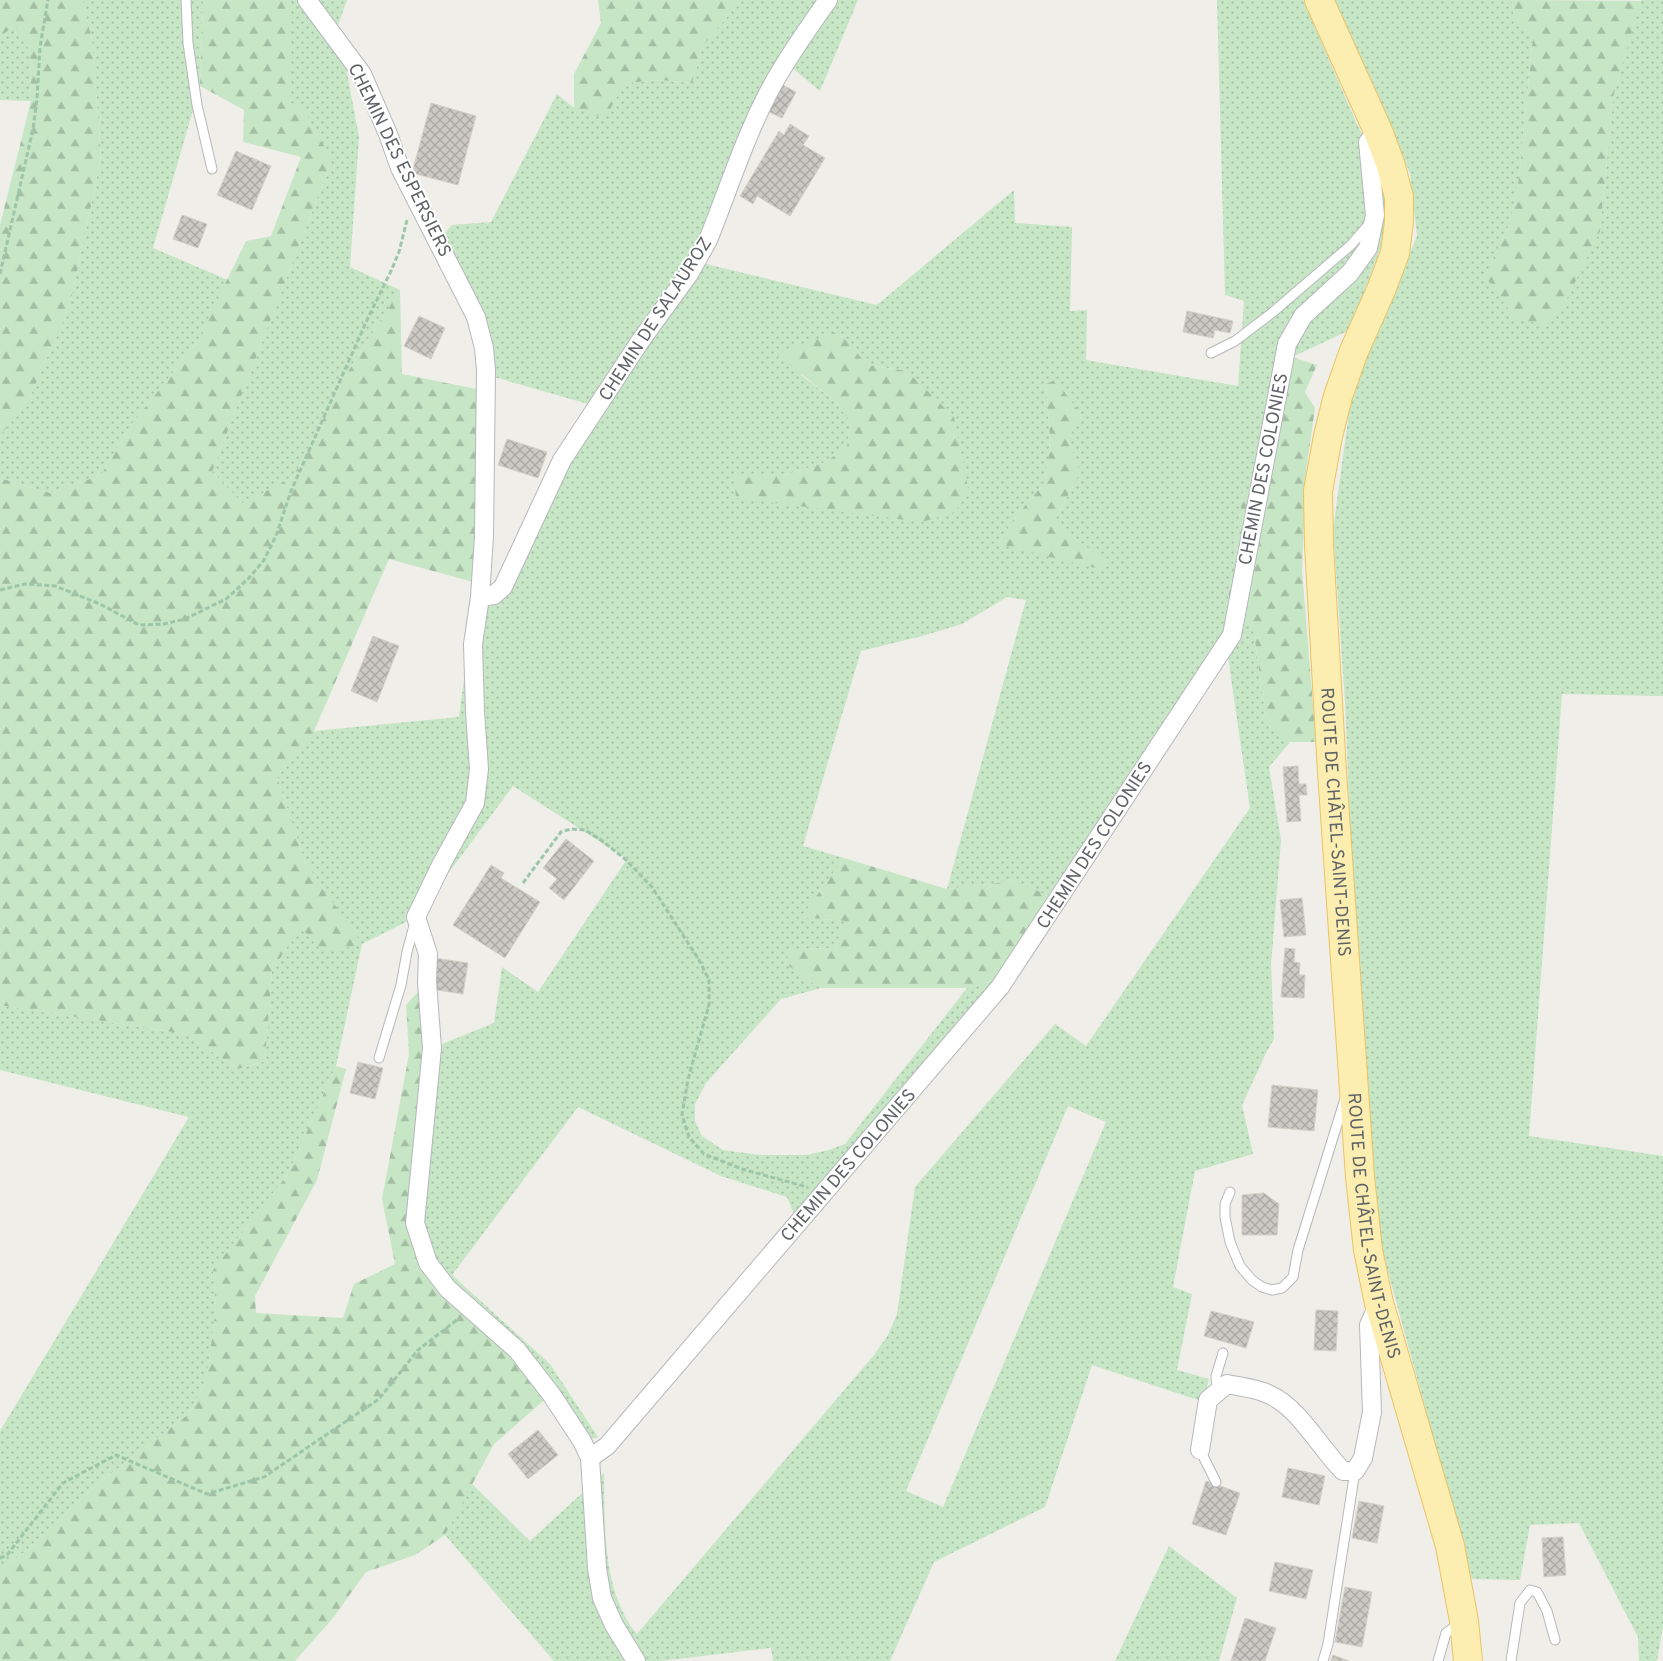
<svg xmlns="http://www.w3.org/2000/svg" width="1663" height="1661" viewBox="0 0 1663 1661" font-family="Overpass,sans-serif">
  <style>
    .grass { fill: url(#grass-dots); fill-rule: evenodd }
    .forest { fill: url(#forest-firs) }
    .building { fill: url(#building-cross-hatch); stroke: #d5d0c6 }
    .lines { fill: none; stroke-linecap: round; stroke-linejoin: round }
    .service-casing { stroke: #b5b8bb; stroke-width: 11 }
    .minor-casing { stroke: #b5b8bb; stroke-width: 20 }
    .primary-casing { stroke: #ecc264; stroke-width: 30 }
    .path { stroke: #9dc5a8; stroke-width: 3; stroke-dasharray: 5 2.5; stroke-linecap: butt }
    .service { stroke: #fff; stroke-width: 9 }
    .minor { stroke: #fff; stroke-width: 18 }
    .primary { stroke: #fceeb1; stroke-width: 28 }
    .labels { text-anchor: middle; stroke-width: 4; stroke-linejoin: round; paint-order: stroke }
    .street-label { font-size: 18px; fill: #5f6367; stroke: #fff }
  </style>
  <defs>
    <pattern id="grass-dots" width="8" height="8" patternUnits="userSpaceOnUse" patternTransform="scale(1.25)"><rect width="8" height="8" fill="#c6e6c5"/><path d="M2 2h.1M6 6h.1" fill="none" stroke="#a4bea4" stroke-width="1.8" stroke-linecap="round"/></pattern>
    <pattern id="forest-firs" width="22" height="20" patternUnits="userSpaceOnUse" patternTransform="scale(1.25)"><rect width="22" height="20" fill="#c6e6c5"/><path d="M5 1l3.5 6h-7zM16 11l3.5 6h-7z" fill="#a4bea4"/></pattern>
    <pattern id="building-cross-hatch" width="8" height="8" patternUnits="userSpaceOnUse" patternTransform="scale(1.25)"><rect width="8" height="8" fill="#ccc9c4"/><path d="M0 0l8 8M0 8l8-8" fill="none" stroke="#a9a7a3"/></pattern>
  </defs>
  <rect width="100%" height="100%" fill="#f0eee8"/>
  <g class="grass">
    <path d="M82,0H203L200,86L153,248L228,280L197,342L128,429L101,475L50,493L0,478V436L30,397L70,305L101,158L92,39Z"/>
    <path d="M290,0H347L338,25L359,137L350,267L400,290L347,373L293,477L243,504L212,472L332,160L290,102Z"/>
    <path d="M734,0H858L820,91L790,66L741,143L702,263L877,305L1014,190L1015,223L1072,227L1070,311L1087,310L1086,360L1238,386L1244,301L1225,295L1217,0H1303L1356,122L1385,182L1384,239L1350,330L1292,357L1268,491H1243L1228,600L1253,628L1266,717L1290,742L1269,767L1281,840L1271,965L1274,1039L1266,1053L1242,1105L1253,1154L1195,1171L1173,1287L1192,1294L1177,1370L1209,1379L1204,1402L1092,1365L1045,1507L934,1562L890,1661H773L771,1648L660,1661H554L445,1535L472,1484L530,1541L604,1473C605,1525 602,1592 637,1634L874,1355L888,1335L897,1314L915,1187L1055,1024L1086,1046L1250,808L1228,657L1001,1000L809,1225L794,1214L787,1197L721,1176L578,1107L452,1275L550,1364L598,1437L582,1441L448,1289L415,1223L432,1048L494,1023L502,967L538,992L627,859L513,786L416,917L362,944L336,1066L288,1174L213,1270L216,1308L206,1381L189,1414L96,1485L20,1556L0,1567V1431L189,1117L0,1070V1005L185,1034L238,1069L265,1061L272,971L300,926L361,944L305,862L277,777L314,731L459,717L477,583L493,589L561,450L588,404L491,376L492,338L474,294L443,235L452,225L491,222L557,94L574,108L625,83L660,80L692,83L703,46L734,8ZM867,365L907,371L922,522L734,477L782,476L826,462L847,446L851,423L836,402L800,374ZM1046,384L1082,415L1068,438L1080,474L1053,522L1103,560L998,544L1014,519L1046,481L1050,440ZM1007,597L1026,600L947,889L1014,881L1000,979L967,988L845,1144L829,1150L806,1155H760L723,1150L702,1136L695,1121V1104L706,1083L781,999L821,988L784,963L794,949L835,948L845,921L801,917L844,858L803,846L861,651L922,636L962,624ZM1068,1106L1106,1122L943,1507L906,1491Z"/>
    <path d="M1331,0H1512L1514,18L1533,35L1519,178L1511,221L1485,276L1600,231L1613,97L1641,0H1663V696L1562,694L1529,1136L1663,1156V1627L1657,1661H1639L1638,1637L1579,1523L1530,1525L1520,1580L1472,1579L1380,1243L1356,977L1345,701L1333,530L1352,391L1417,236L1410,173Z"/>
    <path d="M15,24L30,51L31,101L0,100V37Z"/>
    <path d="M1169,1546L1237,1598L1219,1661H1115Z"/>
  </g>
  <g class="forest">
    <path d="M0,0H82L92,39L101,158L70,305L30,397L0,436V225L31,101L30,51L15,25L0,37Z"/>
    <path d="M203,0H290V102L303,108L332,160L212,472L243,503L293,477L347,373L400,290L402,374L486,391L477,583L389,559L314,731L277,777L305,862L362,944L325,953L300,927L272,971L265,1061L238,1069L185,1034L0,1005V478L50,493L101,475L128,429L197,342L246,241L271,236L301,157L243,142L244,110L200,86Z"/>
    <path d="M598,0H734V8L703,46L692,83L660,80L625,83L605,118L574,108V74L601,23Z"/>
    <path d="M1512,0L1641,1L1613,97L1600,231L1563,307L1546,325L1516,319L1485,276L1511,221L1519,178L1533,36L1514,18Z"/>
    <path d="M839,331L867,365L907,371L954,417L969,492L955,512L922,522L736,498L734,476H782L826,462L847,446L851,423L836,402L777,354Z"/>
    <path d="M1292,357L1317,365L1305,392L1315,408L1306,471L1302,571L1316,742H1290L1266,717L1253,628L1228,600L1243,491L1268,490Z"/>
    <path d="M1055,380L1082,415L1068,438L1080,474L1053,522L1104,560L1103,570L998,544L1014,519L1046,481L1050,440L1046,384Z"/>
    <path d="M844,858L947,889L1014,881L1052,897L1000,979L967,988H821L784,963L794,949L835,948L845,921L801,917Z"/>
    <path d="M427,982L415,1223L428,1263L551,1394L494,1444L445,1535L415,1555L366,1572L333,1618L295,1661H0V1567L20,1556L96,1485L189,1414L206,1381L216,1308L213,1270L288,1174L336,1066L346,1069L317,1180L255,1296L256,1313L343,1318L354,1284L395,1264L382,1199L409,1054L406,1005Z"/>
  </g>
  <g class="building">
    <path d="M779,83L796,92L782,118L765,110Z"/>
    <path d="M431,103L476,116L458,185L412,173Z"/>
    <path d="M790,124L809,136L803,145L825,158L790,216L757,196L753,204L740,196L779,131L784,135Z"/>
    <path d="M236,151L271,166L252,210L217,195Z"/>
    <path d="M182,215L207,224L198,248L173,239Z"/>
    <path d="M1187,311L1233,321L1230,333L1215,330L1213,338L1183,332Z"/>
    <path d="M419,316L445,328L431,359L404,346Z"/>
    <path d="M507,439L547,452L538,478L498,465Z"/>
    <path d="M373,636L399,646L377,702L351,691Z"/>
    <path d="M1298,766L1299,784H1306L1307,795H1299L1301,821L1287,822L1283,767Z"/>
    <path d="M566,839L594,861L564,900L549,888L557,879L543,868Z"/>
    <path d="M491,865L504,873L501,878L540,902L505,958L453,925Z"/>
    <path d="M1302,898L1306,935L1284,937L1280,900Z"/>
    <path d="M1285,948L1295,949L1294,962L1300,963L1299,975H1305L1304,998L1281,997Z"/>
    <path d="M434,958L468,963L463,994L430,989Z"/>
    <path d="M358,1062L383,1068L375,1099L350,1093Z"/>
    <path d="M1272,1085L1318,1090L1314,1131L1268,1127Z"/>
    <path d="M1264,1193L1279,1204L1277,1235H1242V1195Z"/>
    <path d="M1316,1310L1338,1311L1336,1351L1314,1350Z"/>
    <path d="M1211,1311L1254,1322L1246,1348L1204,1336Z"/>
    <path d="M538,1430L558,1455L528,1479L508,1454Z"/>
    <path d="M1288,1468L1325,1476L1319,1505L1282,1497Z"/>
    <path d="M1206,1481L1240,1493L1226,1535L1192,1524Z"/>
    <path d="M1359,1501L1384,1506L1377,1543L1352,1538Z"/>
    <path d="M1563,1537L1566,1575L1544,1577L1542,1538Z"/>
    <path d="M1275,1562L1313,1570L1306,1599L1269,1591Z"/>
    <path d="M1345,1587L1372,1592L1362,1647L1335,1642Z"/>
    <path d="M1245,1618L1276,1628L1265,1661H1231Z"/>
    <path d="M1333,1655L1349,1661H1331Z"/>
  </g>
  <g class="lines">
    <defs>
      <g id="service">
        <path d="M186,0L188,43L197,105L212,169"/>
        <path d="M1211,353L1235,341L1273,312L1351,245L1370,223"/>
        <path d="M379,1058L401,985L407,952L415,922"/>
        <path d="M1230,1192L1225,1204V1217L1230,1242L1240,1266L1252,1280L1262,1287L1272,1290L1282,1288L1293,1277L1298,1250L1345,1099"/>
        <path d="M1217,1392L1216,1376L1223,1353"/>
        <path d="M1200,1450L1216,1482"/>
        <path d="M1323,1661L1328,1644L1355,1471"/>
        <path d="M1438,1661L1446,1633L1459,1624"/>
        <path d="M1511,1661L1520,1603L1530,1590L1537,1592L1547,1611L1555,1640"/>
      </g>
      <g id="minor">
        <path d="M307,0L362,74L388,134L400,168L476,317L484,348L486,370L484,536L480,597L473,644L475,712L479,769L475,803L442,863L416,917L428,954L427,982L432,1048L415,1223L428,1263L448,1289L517,1350L551,1394L582,1441L590,1458L597,1568L602,1598L614,1625L636,1661"/>
        <path d="M480,597L494,595L503,587L562,460L641,340L689,274L708,240C729,188 746,133 773,84C789,55 809,27 828,0"/>
        <path d="M1200,1450L1208,1400L1227,1384C1240,1387 1256,1388 1268,1394C1299,1407 1319,1447 1343,1471H1355L1363,1458L1372,1412L1369,1325L1379,1303"/>
        <path d="M590,1458L607,1446L1000,987L1232,635L1287,344L1303,316L1350,273L1368,248L1375,215L1368,142L1378,131"/>
      </g>
      <g id="primary">
        <path id="s1" d="M1319,0L1378,131L1390,163L1399,197V222L1395,253L1381,290L1354,351L1338,396L1328,436L1318,491L1319,545L1332,772L1360,1177L1368,1250L1379,1303L1450,1546L1464,1621L1468,1661"/>
      </g>
    </defs>
    <use href="#service" class="service-casing"/>
    <use href="#minor" class="minor-casing"/>
    <use href="#primary" class="primary-casing"/>
    <g class="path">
      <path d="M0,274L33,129L37,99L40,47L48,0"/>
      <path d="M0,590L25,584L55,586L100,604L139,625L164,624L185,619L226,599L249,578L264,560L276,536L291,491L367,320L391,271L399,252L407,220"/>
      <path d="M523,883L561,832L571,829L585,830L601,840L625,859L652,887L699,960L709,980V1005L688,1079L682,1115L689,1137L704,1154L742,1169L807,1187"/>
      <path d="M0,1558L7,1555L63,1483L116,1455L207,1494L264,1477L379,1399L418,1350L458,1319"/>
    </g>
    <use href="#service" class="service"/>
    <use href="#minor" class="minor"/>
    <use href="#primary" class="primary"/>
  </g>
  <g class="labels">
    <g class="street-label">
      <text transform="translate(400 160) rotate(64)" y="6">CHEMIN DES ESPERSIERS</text>
      <text transform="translate(655 319) rotate(-57)" y="6">CHEMIN DE SALAUROZ</text>
      <text transform="translate(1263 469) rotate(-79)" y="6">CHEMIN DES COLONIES</text>
      <text dy="6" stroke="none"><textPath href="#s1" startOffset="852">ROUTE DE CHÂTEL-SAINT-DENIS</textPath></text>
      <text transform="translate(1094 845) rotate(-57)" y="6">CHEMIN DES COLONIES</text>
      <text transform="translate(848 1165) rotate(-49)" y="6">CHEMIN DES COLONIES</text>
      <text dy="6" stroke="none"><textPath href="#s1" startOffset="1258">ROUTE DE CHÂTEL-SAINT-DENIS</textPath></text>
    </g>
  </g>
</svg>
